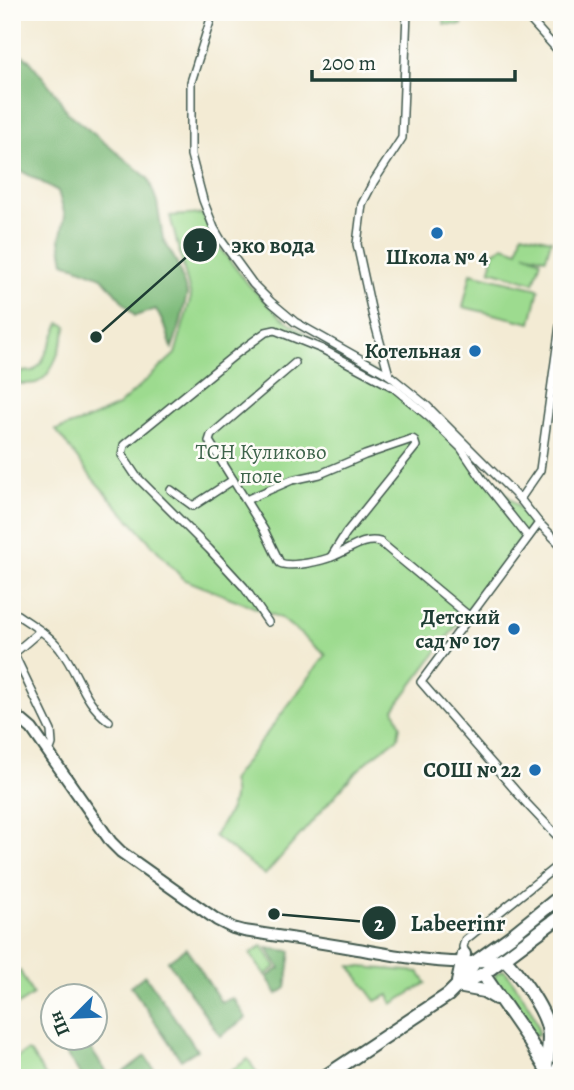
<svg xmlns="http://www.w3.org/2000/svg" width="574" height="1090" viewBox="0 0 574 1090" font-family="Alegreya,serif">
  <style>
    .green { fill: #9ddb8f; stroke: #5e8c62; stroke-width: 2 }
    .forest { fill: #7ebb7a; stroke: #4e7c57; stroke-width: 2 }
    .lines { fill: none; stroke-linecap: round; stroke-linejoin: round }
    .street-casing { stroke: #3f574c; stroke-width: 10 }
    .secondary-casing { stroke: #3f574c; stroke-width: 14 }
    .primary-casing { stroke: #3f574c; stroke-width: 16 }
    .street { stroke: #fff; stroke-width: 7 }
    .secondary { stroke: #fff; stroke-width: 10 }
    .primary { stroke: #fff; stroke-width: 12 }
    .poi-dot { fill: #1f6fb2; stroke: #fdfcf7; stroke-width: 2.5 }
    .labels { text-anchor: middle; stroke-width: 5; stroke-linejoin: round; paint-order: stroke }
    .poi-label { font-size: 21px; font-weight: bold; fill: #1f3d34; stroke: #fdfcf7; text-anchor: end }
    .park-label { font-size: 21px; fill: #3e644b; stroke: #fdfcf7 }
    .leader { fill: none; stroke: #1f3d34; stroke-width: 2.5 }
    .callout-dot { fill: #1f3d34; stroke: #fdfcf7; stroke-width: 2.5 }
    .mark-label { font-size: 21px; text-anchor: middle; font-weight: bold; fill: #fff }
    .callout-label { font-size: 23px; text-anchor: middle; font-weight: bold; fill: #1f3d34; stroke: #fdfcf7; stroke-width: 5; stroke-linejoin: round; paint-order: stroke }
  </style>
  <rect width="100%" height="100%" fill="#fdfcf7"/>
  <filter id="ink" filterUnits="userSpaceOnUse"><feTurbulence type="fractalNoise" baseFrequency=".0143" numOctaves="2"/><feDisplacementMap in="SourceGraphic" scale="14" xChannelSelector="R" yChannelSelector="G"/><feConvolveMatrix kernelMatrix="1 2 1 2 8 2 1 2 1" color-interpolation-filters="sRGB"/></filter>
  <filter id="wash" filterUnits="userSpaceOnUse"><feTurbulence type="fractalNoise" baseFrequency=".00686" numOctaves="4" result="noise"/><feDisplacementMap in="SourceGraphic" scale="28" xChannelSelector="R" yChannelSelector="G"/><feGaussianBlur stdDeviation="1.57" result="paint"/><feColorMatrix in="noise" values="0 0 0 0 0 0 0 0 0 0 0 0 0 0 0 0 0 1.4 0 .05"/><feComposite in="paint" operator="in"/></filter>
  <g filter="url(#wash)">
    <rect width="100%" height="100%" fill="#f3ebd4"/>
    <g class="green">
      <path d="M444,12H463L462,25L444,24Z"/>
      <path d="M202,214L220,248L249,285L281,317L321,344L386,378L418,403L475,460L533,523L394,709L400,725L398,738L370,759L353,775L265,875L214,836C225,818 239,802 231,781L326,655L281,618L183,579L93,479L56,430L87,420L118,406L175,354L191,297L170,216Z"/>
      <path d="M522,233L551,240L546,258L525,253L541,260L534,283L490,270L494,252L504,246L518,251Z"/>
      <path d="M471,273L539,289L531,323L463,307Z"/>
      <path d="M60,323L67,326C62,342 53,378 36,383C31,384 24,384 19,384L20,372L33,371L41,364Z"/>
      <path d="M262,946L276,967L265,975L250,954Z"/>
      <path d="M350,966L419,972L426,983L392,1004L389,995L376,1001Z"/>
      <path d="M503,970L506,972C516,986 541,1018 538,1035H534L531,1032L495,982V974Z"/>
      <path d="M20,971L33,995L12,1009V976Z"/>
      <path d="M27,1051L30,1052L47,1078H12V1061Z"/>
      <path d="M248,1059L260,1078H221Z"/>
    </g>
    <g class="forest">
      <path d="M17,51L29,60L57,95L67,112L148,178L157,202L163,239L177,263L187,294L180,325L172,348L166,329L156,309L135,316L102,277L64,262L60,240L65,216L58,191L12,166V55Z"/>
      <path d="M186,948L221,1002L233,998L246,1018L220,1036L168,961Z"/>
      <path d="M267,948L291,951L286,988L277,994L267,977L280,968Z"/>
      <path d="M145,975L197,1050L181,1060L131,986Z"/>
      <path d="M55,1038H83L108,1074L118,1076L145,1056L160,1078H83Z"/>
    </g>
  </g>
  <g filter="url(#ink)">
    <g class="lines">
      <defs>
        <g id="street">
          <path d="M213,12L191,82V155L203,200L214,228L221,240L253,284L271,302L295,322L389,375L427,406L520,499L539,523L562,546"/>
          <path d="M523,12L562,55"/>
          <path d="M295,363L211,435L209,441L264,530L280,563C291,568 322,561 334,556C349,550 364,537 380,542L469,616"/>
          <path d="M389,375L372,313L357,244L362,204L374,181L402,138L407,12"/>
          <path d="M171,490L193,506L233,480"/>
          <path d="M520,499L540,470L562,311"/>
          <path d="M246,500L292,480L320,474L365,455L412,439L414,440L416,446L346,533L331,557"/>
          <path d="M539,523L421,682L528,805L562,841"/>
          <path d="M12,611C28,623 48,633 60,649C79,673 83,702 109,721"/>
          <path d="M268,622L244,587L209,549L136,476L122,455L124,445L236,354L266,332L275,330L322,349L393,387L429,417L461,448L482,479L528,537"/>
          <path d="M14,654L51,731L52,744L49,752"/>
          <path d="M12,655L40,631"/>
          <path d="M466,955L463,947L465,940L562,862"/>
          <path d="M562,962L560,972L562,982"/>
          <path d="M552,1077L556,1067L562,1060"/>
        </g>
        <path id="secondary" d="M12,712L32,729L111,842L121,852L217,920L233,928L244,931C280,936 316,942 352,948C401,956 455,969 503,958"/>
        <g id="primary">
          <path d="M503,958C518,971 544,1009 548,1028C551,1040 547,1055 546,1067"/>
          <path d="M483,974L528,1039L552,1078"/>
          <path d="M458,982L464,954"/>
          <path d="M460,984L483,974L562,915"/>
          <path d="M457,986L484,991L496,998"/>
          <path d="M323,1078L448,995L457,986L475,962L511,936L562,895"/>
        </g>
      </defs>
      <use href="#street" class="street-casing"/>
      <use href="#secondary" class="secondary-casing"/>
      <use href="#primary" class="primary-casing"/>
      <use href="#street" class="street"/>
      <use href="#secondary" class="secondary"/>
      <use href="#primary" class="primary"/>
    </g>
  </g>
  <g class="poi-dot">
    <circle cx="437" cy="233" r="7"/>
    <circle cx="475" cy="351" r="7"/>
    <circle cx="514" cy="629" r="7"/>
    <circle cx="535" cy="770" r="7"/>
  </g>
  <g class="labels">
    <g class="poi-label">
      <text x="437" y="264" text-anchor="middle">Школа № 4</text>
      <text x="461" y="358">Котельная</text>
      <text x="500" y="624">Детский<tspan x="500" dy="24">сад № 107</tspan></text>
      <text x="521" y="777">СОШ № 22</text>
    </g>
    <g class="park-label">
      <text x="261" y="459">ТСН Куликово<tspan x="261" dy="24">поле</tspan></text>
    </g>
  </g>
  <path class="leader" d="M96 337L200 245M274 914L379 923"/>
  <g class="callout-dot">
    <circle cx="96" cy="337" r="7"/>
    <circle cx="274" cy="914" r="7"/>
    <circle cx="200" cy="245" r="18"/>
    <circle cx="379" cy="923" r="18"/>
  </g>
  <g class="mark-label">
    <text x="200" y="252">1</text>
    <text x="379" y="931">2</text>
  </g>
  <g class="callout-label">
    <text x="273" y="253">эко вода</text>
    <text x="458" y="931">Labeerinr</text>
  </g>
  <rect width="574" height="1090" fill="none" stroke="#fdfcf7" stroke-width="42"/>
  <g transform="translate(74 1017) rotate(246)"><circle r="33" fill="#fdfcf7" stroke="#a4b0a9" stroke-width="2"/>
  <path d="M0-5L12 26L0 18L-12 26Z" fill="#1f6fb2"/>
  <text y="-10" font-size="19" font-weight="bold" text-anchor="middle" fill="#1f3d34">Пн</text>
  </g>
  <path d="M312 70v10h203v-10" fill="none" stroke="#1f3d34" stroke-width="3.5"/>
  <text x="322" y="70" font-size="21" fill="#1f3d34" stroke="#fdfcf7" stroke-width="5" paint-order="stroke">200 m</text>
</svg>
